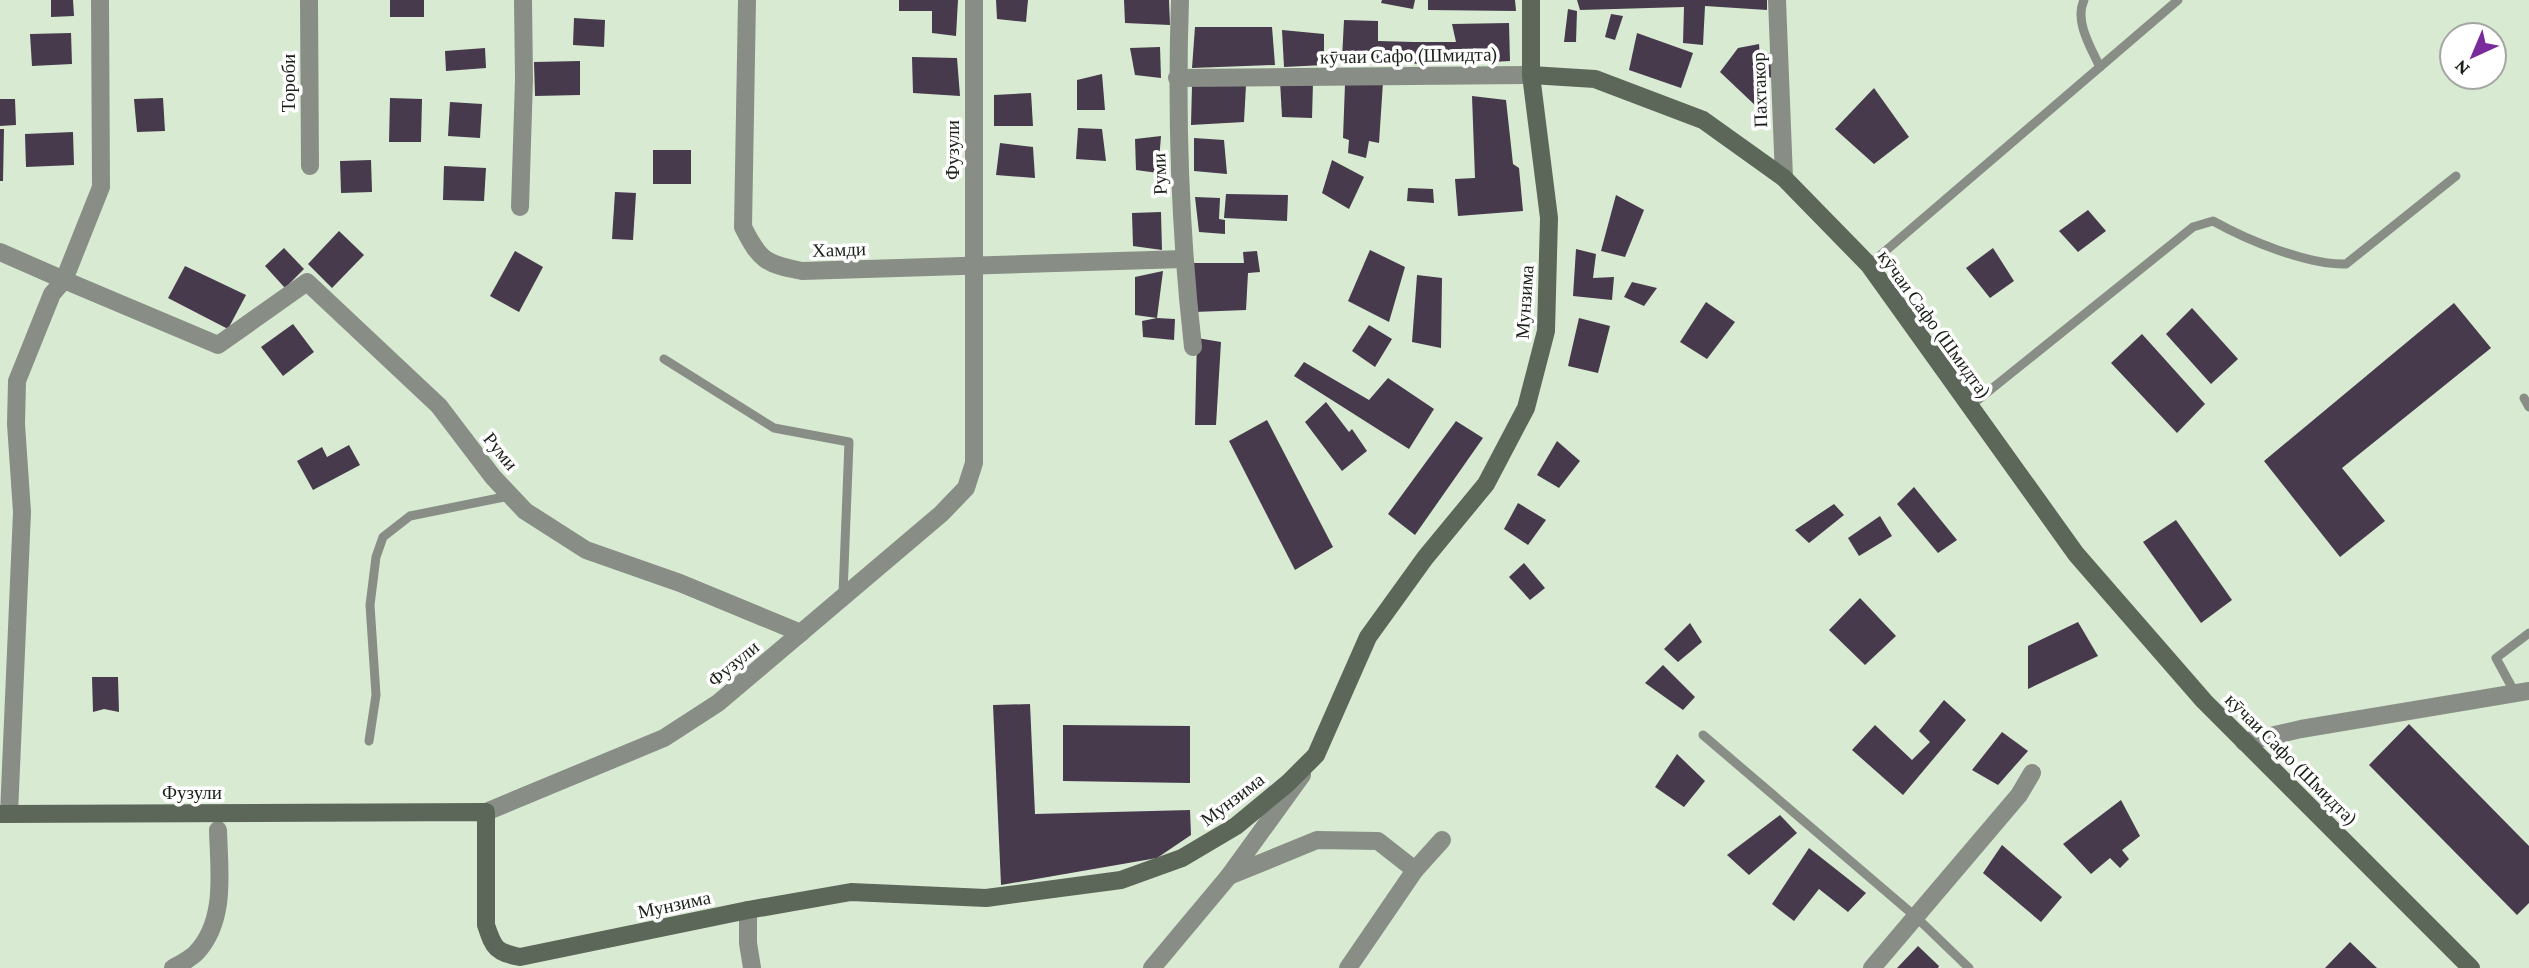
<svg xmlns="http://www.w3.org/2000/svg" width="2529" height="968" viewBox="0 0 2529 968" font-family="'Crimson Pro',serif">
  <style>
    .building { fill: #463a4c }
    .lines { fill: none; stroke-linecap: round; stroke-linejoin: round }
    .lane { stroke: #888e85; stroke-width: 9 }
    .street { stroke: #888e85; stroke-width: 18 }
    .secondary { stroke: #5c6659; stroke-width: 18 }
    .labels { text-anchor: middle; stroke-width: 7; stroke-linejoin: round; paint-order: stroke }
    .street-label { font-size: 19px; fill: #1a2018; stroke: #fff }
  </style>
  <rect width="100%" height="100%" fill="#d9ead3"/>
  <g class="building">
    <path d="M51,0H73L74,16L51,17Z"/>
    <rect x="390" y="0" width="34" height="17"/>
    <path d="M899,0H958L956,36L932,33V11H899Z"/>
    <path d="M996,0H1028L1026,22L997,19Z"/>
    <path d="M1124,0H1169L1170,25L1125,23Z"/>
    <path d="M1382,0H1415L1413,9L1381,3Z"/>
    <path d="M1428,0H1515L1516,11L1428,10Z"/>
    <path d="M1577,0H1767V10L1705,6L1703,45L1683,43L1684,7L1580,10Z"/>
    <path d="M1568,9L1577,11L1576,42H1564Z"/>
    <path d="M1611,14L1623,16L1615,40L1605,37Z"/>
    <path d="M574,18L605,20L604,47L573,45Z"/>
    <path d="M1344,20L1378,21V41L1414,42H1456L1452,24L1509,23L1510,61L1435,65L1342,59Z"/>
    <path d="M1195,27H1272L1275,65L1192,68Z"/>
    <path d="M1282,30L1324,34V65L1284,67Z"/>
    <path d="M71,33L72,64L32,66L30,34Z"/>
    <path d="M1637,33L1693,53L1681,88L1629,70Z"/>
    <path d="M1759,44L1763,92L1758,108L1720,72L1738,48Z"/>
    <path d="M1160,47L1161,78L1135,75L1130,48Z"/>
    <path d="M485,48L486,68L446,71L445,51Z"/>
    <path d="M1774,53L1775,78L1766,77L1765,54Z"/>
    <path d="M912,57L957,58L960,96L913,93Z"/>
    <path d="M580,61V95L535,96L534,62Z"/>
    <path d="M1102,74L1105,110H1077V80Z"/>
    <path d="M1280,81L1313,82L1312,118L1282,117Z"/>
    <path d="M1383,82L1379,143L1369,141L1366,158L1348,153L1349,140L1343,138L1345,84Z"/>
    <path d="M1246,85L1244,122L1191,125L1192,86Z"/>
    <path d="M1874,88L1909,137L1874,164L1835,129Z"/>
    <path d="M1031,93L1033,126H994V95Z"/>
    <path d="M1472,96L1506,100L1513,164L1519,168L1523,211L1458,216L1455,179L1475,178Z"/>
    <path d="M163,98L165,131L137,132L134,99Z"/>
    <path d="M390,98L422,99L421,142H389Z"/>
    <path d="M0,99H15L16,125L0,126Z"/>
    <path d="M450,102L482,104L480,138L448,136Z"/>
    <path d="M1078,128L1102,129L1106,161L1076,159Z"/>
    <path d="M0,129H4L3,181H0Z"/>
    <path d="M73,132L74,165L26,167L25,134Z"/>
    <path d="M1161,136L1158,173L1136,170L1135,139Z"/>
    <path d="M1194,138L1224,140L1227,174L1194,171Z"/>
    <path d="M1000,143L1033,147L1035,178L996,175Z"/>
    <rect x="653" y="150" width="38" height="34"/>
    <path d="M371,160L372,192L341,193L340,161Z"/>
    <path d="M1332,160L1364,177L1349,209L1322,193Z"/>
    <path d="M444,166L486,168L484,201L443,200Z"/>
    <path d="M1408,188L1433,189L1434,203L1407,201Z"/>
    <path d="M615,192L636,193L633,240L612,239Z"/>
    <path d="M1226,194L1288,195L1287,221L1224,218Z"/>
    <path d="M1616,195L1644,210L1625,257L1601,251Z"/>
    <path d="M1195,197L1220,198L1219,219L1225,220V234L1199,232Z"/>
    <path d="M2088,210L2106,231L2078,252L2059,231Z"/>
    <path d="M1161,212L1162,250L1133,246L1132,213Z"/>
    <path d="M339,231L364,255L332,288L308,264Z"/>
    <path d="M284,248L304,269L285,288L265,266Z"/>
    <path d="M1993,248L2014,281L1990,298L1966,268Z"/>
    <path d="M1576,249L1596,254L1593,278L1614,277L1612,300L1573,296Z"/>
    <path d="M1370,250L1405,267L1389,322L1348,301Z"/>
    <path d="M515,251L543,267L519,312L490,296Z"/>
    <path d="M1257,251L1260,272L1248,273L1246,310L1194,312L1191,263H1244L1243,252Z"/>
    <path d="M185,266L246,295L228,329L168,298Z"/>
    <path d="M1163,271L1157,318L1135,315V277Z"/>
    <path d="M1417,275L1442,278L1441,348L1412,342Z"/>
    <path d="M1632,282L1657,288L1644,306L1624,297Z"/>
    <path d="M1706,302L1735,322L1707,359L1680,342Z"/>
    <path d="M2454,303L2491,348L2342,468L2385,521L2340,557L2264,461Z"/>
    <path d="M2192,308L2238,359L2211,384L2166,334Z"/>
    <path d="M1157,318L1175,319L1174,340L1143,337L1142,321Z"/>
    <path d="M1579,318L1610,326L1598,373L1568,366Z"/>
    <path d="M293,324L314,352L283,376L261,347Z"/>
    <path d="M1369,325L1392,339L1375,367L1352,351Z"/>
    <path d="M2142,334L2205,404L2177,433L2111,363Z"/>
    <path d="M1197,338L1221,342L1216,425H1195Z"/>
    <path d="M1304,362L1369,400L1388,378L1434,409L1409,449L1294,376Z"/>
    <path d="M1326,402L1349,432L1352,429L1367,451L1342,471L1305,422Z"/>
    <path d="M1267,420L1333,547L1295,570L1229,441Z"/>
    <path d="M1456,421L1483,438L1415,535L1388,514Z"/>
    <path d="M1557,441L1580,461L1559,488L1537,475Z"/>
    <path d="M349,445L360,465L313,490L297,461L322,447L327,457Z"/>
    <path d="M1914,487L1957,540L1938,553L1897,504Z"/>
    <path d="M1518,503L1546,520L1528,545L1504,529Z"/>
    <path d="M1834,504L1844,515L1809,543L1795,530Z"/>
    <path d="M1880,516L1892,536L1859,556L1848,538Z"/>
    <path d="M2176,520L2232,600L2201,623L2143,542Z"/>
    <path d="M1524,563L1545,588L1530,600L1509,577Z"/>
    <path d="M1860,598L1896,636L1865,665L1829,630Z"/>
    <path d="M2078,622L2098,656L2028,689V646Z"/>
    <path d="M1690,623L1702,642L1678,662L1664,649Z"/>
    <path d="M1663,665L1695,697L1683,710L1645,683Z"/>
    <path d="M92,677H118L119,712L104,709L93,712Z"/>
    <path d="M1944,700L1966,720L1903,795L1852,750L1875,725L1912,760L1930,742L1919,731Z"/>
    <path d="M1030,704L1035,814L1190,810L1191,835L1157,858L1001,885L993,705Z"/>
    <path d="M2409,724L2529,846V903L2517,915L2369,765Z"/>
    <path d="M1063,725L1190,726V783L1063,781Z"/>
    <path d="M2002,732L2028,751L1998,785L1972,770Z"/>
    <path d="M1677,754L1705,781L1684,807L1655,787Z"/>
    <path d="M2121,800L2140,836L2122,850L2129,859L2120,868L2110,858L2091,874L2063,844Z"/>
    <path d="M1780,815L1797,833L1749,875L1727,855Z"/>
    <path d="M2002,845L2062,897L2041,922L1983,873Z"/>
    <path d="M1809,848L1866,893L1848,912L1819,889L1794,921L1772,904Z"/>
    <path d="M2350,942L2377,968H2325Z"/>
    <path d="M1918,946L1939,966L1938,968H1897Z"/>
  </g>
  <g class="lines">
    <g class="lane">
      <path d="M2084,0C2074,21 2091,48 2100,67"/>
      <path d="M1869,265L2178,0"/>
      <path d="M664,359L774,428L849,442L843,594"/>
      <path d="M2524,398L2529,407"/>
      <path d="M1969,407L2193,227L2213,221C2247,240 2307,265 2346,264L2456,176"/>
      <path d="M2515,693L2496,658L2529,633"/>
      <path d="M1703,735L1916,917L1969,968"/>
      <path d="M369,741L376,695L370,605L376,557L383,537L410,516L509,496"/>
    </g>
    <g class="street">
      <path d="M100,0L101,187L64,280L218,345L307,282L439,406L493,477L525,511L586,550L680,583L801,633"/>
      <path d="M309,0L310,166"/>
      <path d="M747,0L743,227C760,261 766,264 802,271L1183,259"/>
      <path d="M1180,0C1176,116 1180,232 1193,347"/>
      <path d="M1777,0L1784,178"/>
      <path d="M1177,78L1531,75"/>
      <path d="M520,207L524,79L523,0"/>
      <path d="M0,252L64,280L52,294L17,381L16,424L22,512L9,814"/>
      <path d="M2244,742L2301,729L2529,691"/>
      <path d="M486,812L664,738L718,703L941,514L966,488L974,463V0"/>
      <path d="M1229,876L1317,840L1378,841L1415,870"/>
      <path d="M748,910V943L752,968"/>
      <path d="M173,968C180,964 190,959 196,953C227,920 219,871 218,830"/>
      <path d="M1152,968L1229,876L1302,775"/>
      <path d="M1348,968L1415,870L1442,840"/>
      <path d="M1872,968L2019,795L2032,773"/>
    </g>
    <g class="secondary">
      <path d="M1531,75L1595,79L1703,120L1784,178L1869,265L2076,554L2204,701L2471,968"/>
      <path d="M0,814L486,812V925C494,949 496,952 520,957L748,910L851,892L986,898L1121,880L1182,858L1236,826L1288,783L1316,755L1368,637L1425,558L1486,484L1526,408L1546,331L1549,218L1531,75V0"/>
    </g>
  </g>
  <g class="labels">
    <g class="street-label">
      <text transform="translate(1409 55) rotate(-1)" y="7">кӯчаи Сафо (Шмидта)</text>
      <text transform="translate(288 83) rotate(-90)" y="7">Тороби</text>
      <text transform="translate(1759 90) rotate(-92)" y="7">Пахтакор</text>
      <text transform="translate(952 150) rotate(-90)" y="7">Фузули</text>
      <text transform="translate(1159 174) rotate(-92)" y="7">Руми</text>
      <text transform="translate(839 249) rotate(-2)" y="7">Хамди</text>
      <text transform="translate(1524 302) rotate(-86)" y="7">Мунзима</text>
      <text transform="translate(1935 324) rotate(54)" y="7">кӯчаи Сафо (Шмидта)</text>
      <text transform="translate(501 451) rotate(51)" y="7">Руми</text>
      <text transform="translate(733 663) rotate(-40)" y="7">Фузули</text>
      <text transform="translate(2292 759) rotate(45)" y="7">кӯчаи Сафо (Шмидта)</text>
      <text x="192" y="799">Фузули</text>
      <text transform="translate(1232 799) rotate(-37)" y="7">Мунзима</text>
      <text transform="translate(674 904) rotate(-12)" y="7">Мунзима</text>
    </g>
  </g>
  <g transform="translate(2473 56) rotate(224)"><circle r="33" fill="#ffffff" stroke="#a3a6a3" stroke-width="2"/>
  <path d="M0-5L12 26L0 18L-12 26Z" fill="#792a9b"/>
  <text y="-10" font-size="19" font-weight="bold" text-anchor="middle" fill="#1a2018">N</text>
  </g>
</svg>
